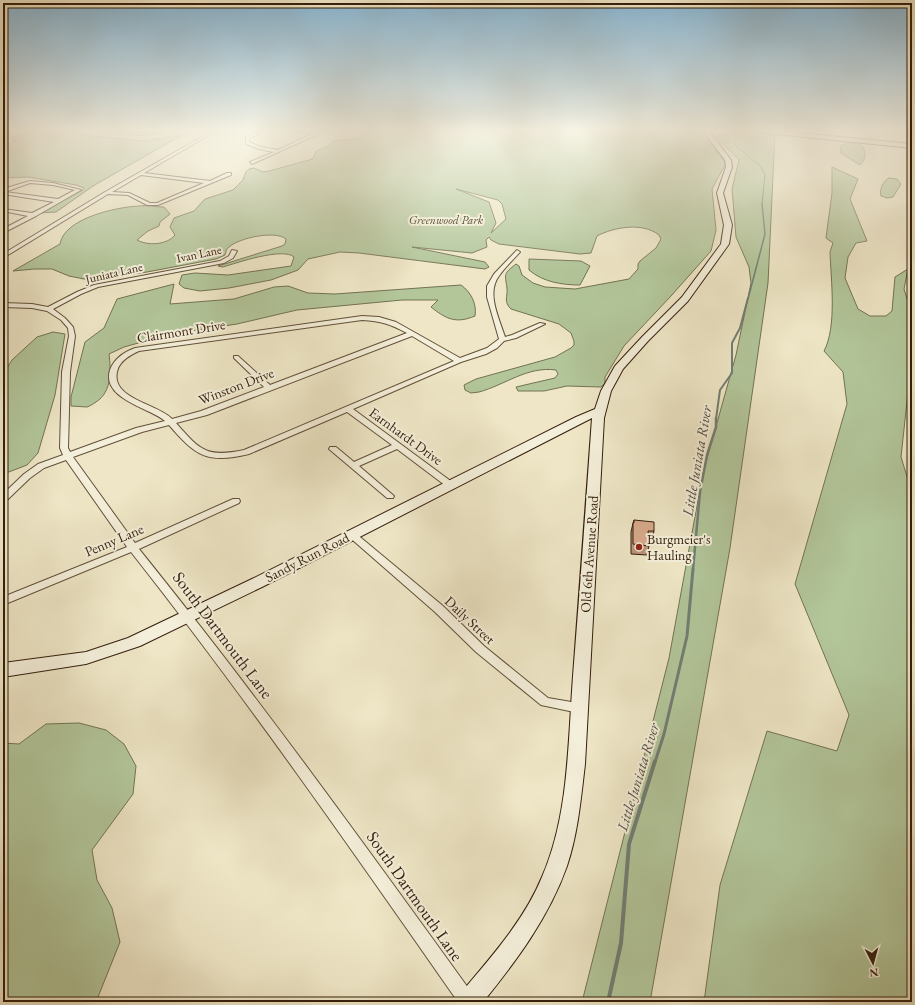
<svg xmlns="http://www.w3.org/2000/svg" width="915" height="1005" viewBox="0 0 915 1005" font-family="'EB Garamond',serif">
  <style>
    .green { fill: #b2c69a; stroke: #737253; fill-rule: evenodd }
    .lines { fill: none; stroke-linecap: round; stroke-linejoin: round }
    .stream-far5 { stroke: #727e74; stroke-width: 1 }
    .stream-far4 { stroke: #727e74; stroke-width: 1.5 }
    .stream-far3 { stroke: #727e74; stroke-width: 2 }
    .stream-far2 { stroke: #727e74; stroke-width: 2.5 }
    .stream-far1 { stroke: #727e74; stroke-width: 3 }
    .stream { stroke: #727e74; stroke-width: 4 }
    .street-casing { stroke: #62503a; stroke-width: 2 }
    .secondary-casing { stroke: #341e0c; stroke-width: 2 }
    .primary-casing { stroke: #341e0c; stroke-width: 2 }
    .street { fill: #f4efda; fill-rule: evenodd }
    .secondary { fill: #f4efda; fill-rule: evenodd }
    .primary { fill: #eee6c6; fill-rule: evenodd }
    .wall { fill: #bb9379; stroke: #341e0c }
    .building { fill: #d9ab8d; stroke: #341e0c }
    .poi-dot { fill: #8f2418; stroke: #f4efda; stroke-width: 1.5 }
    .labels { text-anchor: middle; stroke-width: 4; stroke-linejoin: round; paint-order: stroke }
    .far-park-label { font-size: 12px; font-style: italic; fill: #5a5037; stroke: #f4efda }
    .far-street-label { font-size: 12px; fill: #341e0c; stroke: #f4efda }
    .street-label { font-size: 14px; fill: #341e0c; stroke: #f4efda }
    .poi-label { font-size: 14px; fill: #341e0c; stroke: #f4efda; text-anchor: start }
    .water-label { font-size: 15px; font-style: italic; fill: #534e40; stroke: #f4efda }
    .near-street-label { font-size: 17px; fill: #341e0c; stroke: #f4efda }
  </style>
  <rect width="100%" height="100%" fill="#eee6c6"/>
  <filter id="stains"><feTurbulence type="fractalNoise" baseFrequency=".005" numOctaves="4"/><feColorMatrix values="0 0 0 0 .2 0 0 0 0 .09 0 0 0 0 .02 0 0 0 .5 -.17"/></filter>
  <radialGradient id="worn" r=".72"><stop offset=".6" stop-color="#630" stop-opacity="0"/><stop offset="1" stop-color="#630" stop-opacity=".3"/></radialGradient>
  <g class="green">
    <path d="M32,131H89L82,135L145,141L182,135L93,186L56,212L39,213L83,190L84,188L76,185L28,177L3,178V146L16,141L11,138Z"/>
    <path d="M356,131H699L726,163L712,189L716,230L711,251L671,296L624,346L605,377V383L601,387L567,386L544,391H518L516,387L555,378L558,374L556,370C527,366 505,385 479,392L471,393L465,390L464,385L476,379L555,357L571,348L574,345V341L571,333L559,324L511,309C503,301 508,297 507,288C505,274 503,274 516,264L519,266L522,275L533,283L545,287L575,289L629,279L638,269V264L640,261L656,248L661,239L659,235C643,222 614,227 597,236L591,253L580,254L499,244L491,240L489,237L486,240L487,247L472,253L412,247L485,262L489,267L485,269L359,253L340,252L308,259L298,270L271,280L229,288L200,291L184,288L179,284L182,275L195,273L228,275L291,266L294,257C283,247 236,263 223,267L218,266L282,246L285,244L286,239C275,230 239,238 229,247C226,249 226,252 225,255L216,259L147,272L98,279H84L69,276L52,269H34L13,271L60,244C64,218 117,207 139,206C147,205 156,207 164,207L170,214L160,222L159,226L148,231L137,240C148,246 167,245 175,235L170,227L174,218L194,211L205,199L233,190L243,180L246,172L249,169L254,168L263,172L269,171L313,159L316,151L329,146L333,141L362,138L363,135ZM456,189L498,200L502,204L506,219L491,233L496,223L489,202Z"/>
    <path d="M748,131L775,133L768,283L730,548L650,1002H582L669,658L703,473L736,355L751,283L749,267L736,237L732,189L739,160L716,137L725,133Z"/>
    <path d="M848,143L858,144L863,147C866,154 866,159 860,165L841,153L840,147L842,145Z"/>
    <path d="M832,167L858,179L850,199L867,241L856,243L848,257L845,278L858,309L870,316H886L892,311L895,277L908,269L904,289L912,315V355L901,457L912,493V1002H704L720,885L767,731L837,751L849,715L795,584L847,404L843,372L824,351C837,327 831,280 830,252L833,243L826,238L832,193Z"/>
    <path d="M889,178L897,179L901,184L893,197L887,198L881,196C879,190 883,181 889,178Z"/>
    <path d="M529,259L581,261L590,266L580,285C562,285 543,282 529,270Z"/>
    <path d="M174,284L170,304L234,299L274,287L288,286L308,293L335,294L461,285C471,292 477,304 475,316C456,324 446,319 431,307L438,300H402L297,310L237,324L171,334L124,347L109,354C111,370 112,392 96,402C93,404 90,406 87,407C82,407 76,406 71,406V397L85,342L104,328L117,299Z"/>
    <path d="M53,332L65,334L55,395L38,453L27,465L6,473H3V374L12,360L37,337Z"/>
    <path d="M79,723L106,730L124,744L136,766L133,794L92,850L97,880L112,908L120,942L96,1002H3V743L19,744L46,724Z"/>
  </g>
  <g class="lines">
    <path class="stream-far5" d="M741,131L734,144L760,166L765,174L762,205"/>
    <path class="stream-far4" d="M748,299L765,234L762,204"/>
    <path class="stream-far3" d="M716,419L720,390L732,373V343L740,328L748,298"/>
    <path class="stream-far2" d="M693,570L700,492L707,455L716,427V418"/>
    <path class="stream-far1" d="M655,762L664,734L687,636L693,569"/>
    <path class="stream" d="M608,1002L621,943L629,844L655,761"/>
    <defs>
      <g id="street">
        <path d="M115,131L144,133L167,131L144,135L116,133Z"/>
        <path d="M212,131H216L144,173L210,181L227,173H231V175L158,205H147L128,195L108,194L3,258V254L105,192ZM141,175L204,183L157,203H150L129,193L112,192Z"/>
        <path d="M259,131H263L249,139V142L261,147L278,150L312,134L294,131L316,133L321,131H325L252,164L250,162L274,152L259,149L246,144V137Z"/>
        <path d="M30,181L53,183L81,190L36,216L3,233V229L28,216L3,211V209L32,213L54,202L3,194V189ZM30,183L53,185L75,190L58,199L5,192Z"/>
        <path d="M232,250L237,251L233,258L224,263L98,287L81,294L53,309L65,318L73,327L75,336L70,372L68,448L70,452L136,428L165,421C150,408 101,399 110,370C114,359 124,352 135,348L362,316L379,317L396,322L460,358L487,348L499,339L487,297V286L494,274L517,250L520,252C513,260 505,267 499,276C486,293 499,318 505,337L512,335L540,323L545,324L516,338L504,341L497,348L486,354L461,362L353,409L452,482L453,484L452,486H446L397,449L359,466L394,496L393,498H387L329,449L330,447H336L354,462L392,445L347,412L249,454C206,464 196,456 169,425L142,432L73,457L135,543L233,499H239L240,501L239,503L139,549C256,694 365,845 474,996L476,1002H458C352,850 246,698 131,552L3,605V597L127,547L66,460L44,468L30,478L6,501L3,502V494L24,474L38,464L63,455L60,448L62,372L69,336L68,328L61,320L47,311L32,308L3,307V303L32,304L48,307L77,292L94,285L220,261L229,256ZM362,320C381,321 390,324 407,333L270,385L238,356H234V358L264,387L201,411L172,419C158,404 111,399 117,372C119,361 130,355 139,351ZM412,336L454,361L244,450C206,458 200,450 176,423L207,415Z"/>
        <path d="M351,531L354,532L443,606L484,646L548,698L583,704L585,708L583,712L579,713L541,705L476,652L435,612L348,536L346,534Z"/>
      </g>
      <path id="secondary" d="M703,131H709L731,160L732,167L723,193L732,225L729,244L688,301L648,341L623,369L611,391L604,418L585,764C581,798 578,833 567,866C549,917 517,960 483,1002H456L460,994C490,958 524,921 542,877C569,815 568,743 573,676C580,590 586,504 592,418L262,587L140,646L86,664L3,677V663L86,652L128,638L252,579L576,417L595,409L601,391L615,366L642,337L682,297L721,244L724,225L717,193L726,167L725,160Z"/>
      <path id="primary" d="M762,131H779L912,144V148L765,133Z"/>
    </defs>
    <use href="#street" class="street-casing"/>
    <use href="#secondary" class="secondary-casing"/>
    <use href="#primary" class="primary-casing"/>
    <use href="#street" class="street"/>
    <use href="#secondary" class="secondary"/>
    <use href="#primary" class="primary"/>
  </g>
  <path class="wall" d="M634,520L654,531L652,541L649,540V546L647,555L631,554V532L633,523Z"/>
  <path class="building" d="M634,520L654,522V531H648L649,546L633,544V523H634Z"/>
  <linearGradient id="sky" x2="0" y2="1"><stop stop-color="#89b8d6"/><stop offset="0.48" stop-color="#f7f4e5"/><stop offset="1" stop-color="#f7f4e5" stop-opacity="0"/></linearGradient>
  <rect width="915" height="271" fill="url(#sky)"/>
  <circle class="poi-dot" cx="639" cy="547" r="4"/>
  <g class="labels">
    <g class="far-park-label">
      <text x="446" y="224">Greenwood Park</text>
    </g>
    <g class="far-street-label">
      <text transform="translate(199 254) rotate(-12)" y="4">Ivan Lane</text>
      <text transform="translate(114 273) rotate(-13)" y="4">Juniata Lane</text>
    </g>
    <g class="street-label">
      <text transform="translate(181 331) rotate(-9)" y="5">Clairmont Drive</text>
      <text transform="translate(236 386) rotate(-21)" y="5">Winston Drive</text>
      <text transform="translate(406 436) rotate(36)" y="5">Earnhardt Drive</text>
      <text transform="translate(114 540) rotate(-23)" y="5">Penny Lane</text>
      <text transform="translate(589 554) rotate(-86)" y="5">Old 6th Avenue Road</text>
      <text transform="translate(307 557) rotate(-27)" y="5">Sandy Run Road</text>
      <text transform="translate(470 620) rotate(43)" y="5">Daily Street</text>
    </g>
    <g class="poi-label">
      <text x="647" y="544">Burgmeier's<tspan x="647" dy="16">Hauling</tspan></text>
    </g>
    <g class="water-label">
      <text transform="translate(697 461) rotate(-80)" y="5">Little Juniata River</text>
      <text transform="translate(638 777) rotate(-73)" y="5">Little Juniata River</text>
    </g>
    <g class="near-street-label">
      <text transform="translate(223 635) rotate(53)" y="6">South Dartmouth Lane</text>
      <text transform="translate(415 896) rotate(55)" y="6">South Dartmouth Lane</text>
    </g>
  </g>
  <rect width="915" height="1005" fill="none" stroke="#eee6c6" stroke-width="16"/>
  <rect x="4" y="4" width="907" height="997" fill="none" stroke="#341e0c" stroke-width="2"/>
  <rect x="8" y="8" width="899" height="989" fill="none" stroke="#341e0c"/>
  <g transform="translate(873 963) rotate(174)" stroke="#f4efda" stroke-width="3" paint-order="stroke">
  <path d="M0-3L7 15L0 10L-7 15Z" fill="#341e0c"/>
  <text y="-6" font-size="11" font-weight="bold" text-anchor="middle" fill="#341e0c">N</text>
  </g>
  <rect width="100%" height="100%" filter="url(#stains)"/>
  <rect width="100%" height="100%" fill="url(#worn)"/>
</svg>
